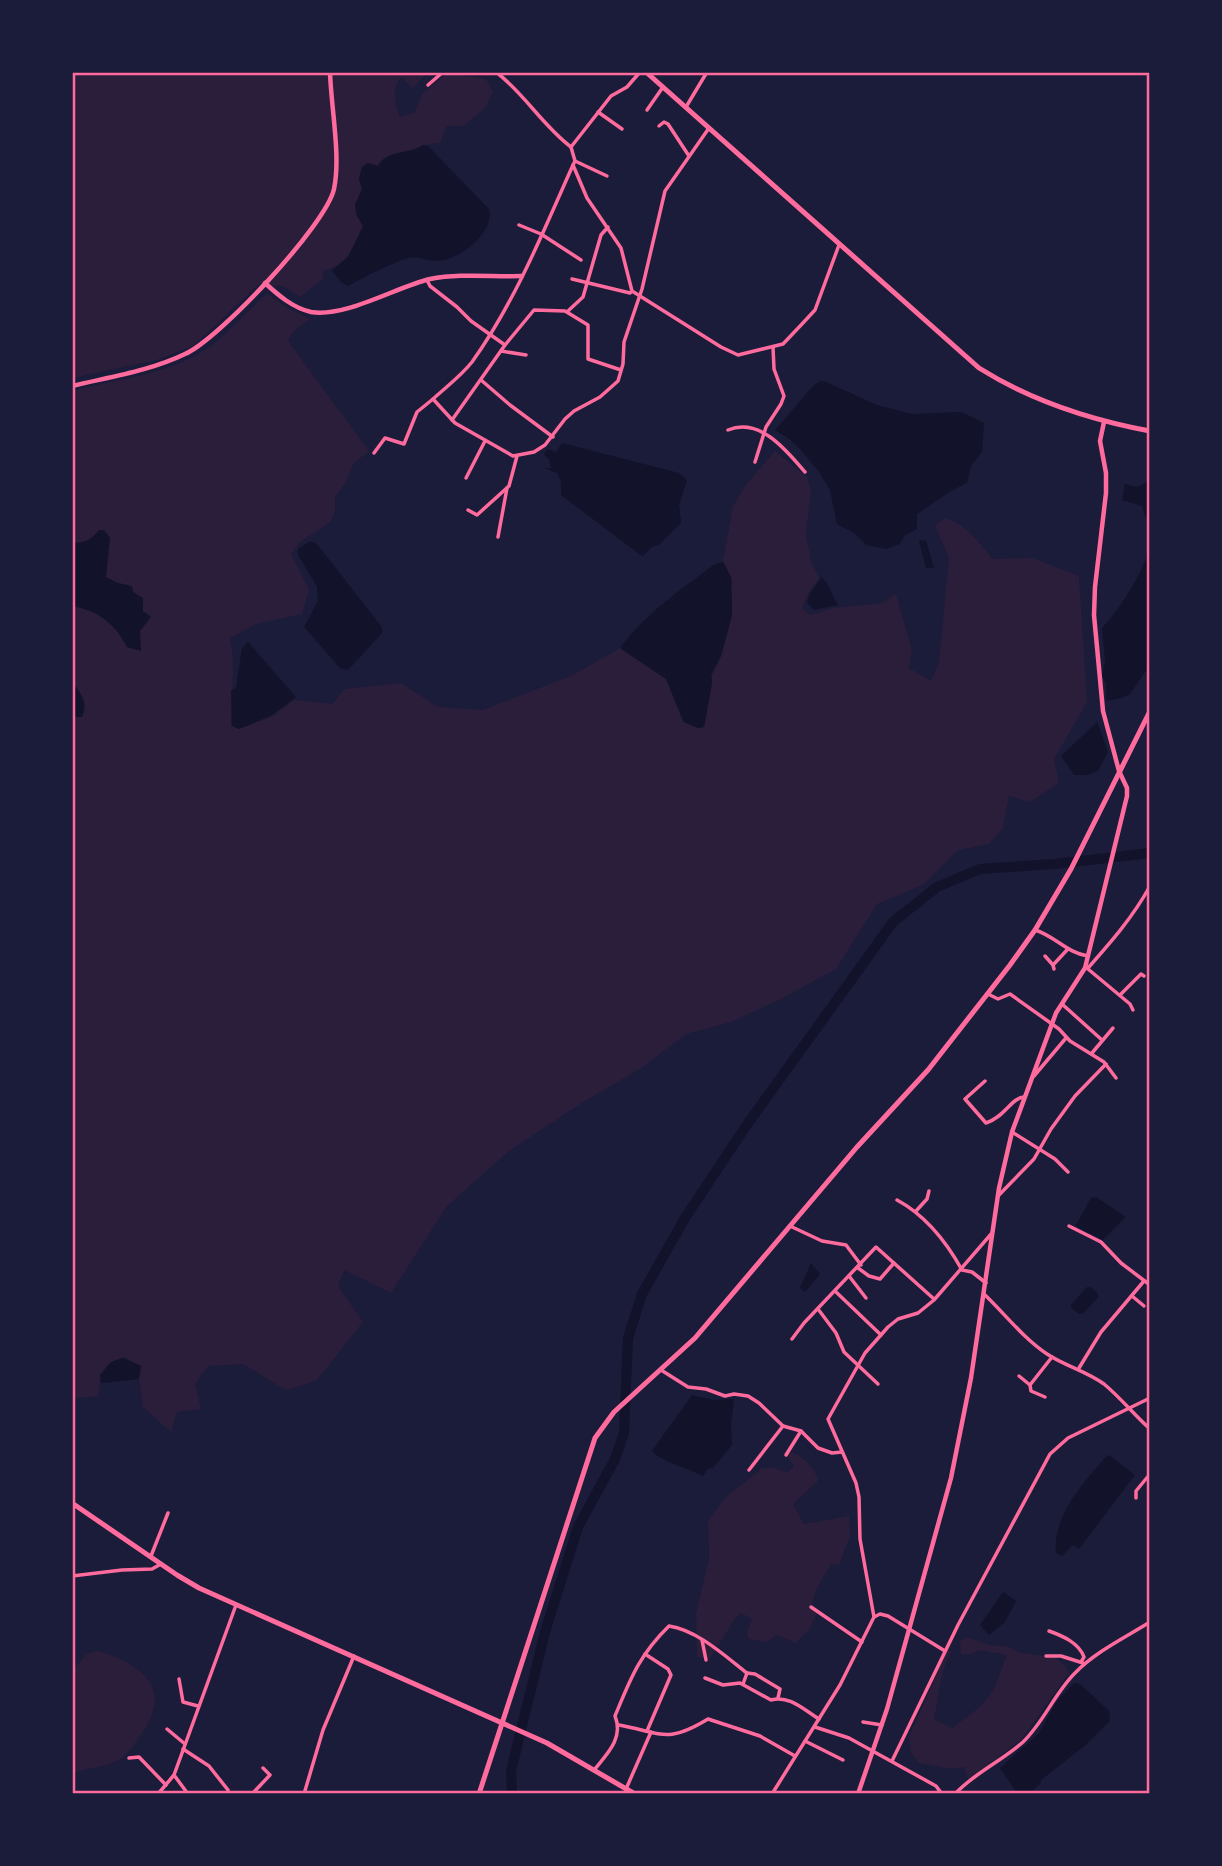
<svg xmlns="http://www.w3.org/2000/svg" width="1222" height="1866" viewBox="0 0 1222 1866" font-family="Rubik,sans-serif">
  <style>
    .green { fill: #2a1e3b }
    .water { fill: #12122b }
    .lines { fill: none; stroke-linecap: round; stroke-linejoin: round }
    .river { stroke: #12122b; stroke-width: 10 }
    .minor { stroke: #ff6b9d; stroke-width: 3.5 }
    .tertiary { stroke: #ff6b9d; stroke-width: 4.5 }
    .secondary { stroke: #ff6b9d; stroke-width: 5 }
    .primary { stroke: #ff6b9d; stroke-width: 5 }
    .neatline { fill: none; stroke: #ff6b9d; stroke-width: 2.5 }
  </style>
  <rect width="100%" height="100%" fill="#1b1b3a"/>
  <g class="green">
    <path d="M72,72H127L130,75L162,72H428L413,88L401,77C391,90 395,103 400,117L414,113L422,94L447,73L486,79L493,92L485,108L464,126H447L440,143L423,145L419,148C405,152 385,152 378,166L368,163L362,167L359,179L362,189L355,205L357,216L363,226C355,245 346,268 324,270L322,280L300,297L283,286L258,285L193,346L157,360L72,378Z"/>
    <path d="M267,294L288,308L310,319L293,332L288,341L369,451L354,463L345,484L335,497V511L331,522L300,542L291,554L309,589L302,614L256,624L230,638C236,665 231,698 231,726L239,729L273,716L294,700L332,704L345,689L401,683L438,707L483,710L573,675L620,648L666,679L683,722L698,728L704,727L712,683V675L722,655L732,615V578L723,561L733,506L748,482L775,451L807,477L811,491L806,534L811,561L819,578L809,592L802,608L810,615L834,608L882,603L896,594L912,650L909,668L931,681L939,662L949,558L935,526L945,518C966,525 978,541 993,559L1032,558L1079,576L1087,702L1054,759L1059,783L1030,802L1009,796L1003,828L989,844L958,850L923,885L877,904L836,969L781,999L731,1022L686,1034L641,1068L580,1104L509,1151L447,1206L391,1293L344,1270L338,1286L363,1322L316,1381L286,1390L243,1364L208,1366L195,1384L201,1409L177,1412L171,1432L143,1407L139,1379L141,1366L123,1357C99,1366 102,1374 98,1396L76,1398L72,1392V391C115,379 162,376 202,352C226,337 245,312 267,294Z"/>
    <path d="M788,1452C802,1454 816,1468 818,1481L793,1504L804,1524L849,1516L850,1536L839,1565L831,1564C823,1578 814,1590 812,1607L817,1613L809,1630L795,1643L778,1635L765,1642L749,1639L747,1634L752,1619L741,1613L734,1620L710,1659L697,1657L696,1613L709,1559L708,1521L726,1497L762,1468H775L788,1473L794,1466L788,1457Z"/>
    <path d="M967,1637L989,1645L1010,1647L1017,1652L1056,1658L1065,1666L1069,1673L1021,1740L968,1779L964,1767C949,1771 934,1765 919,1763L911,1753L909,1737L947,1651H952C940,1669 939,1696 934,1719L952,1728L981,1706L994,1689L1007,1655L979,1650L972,1654H961L960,1641Z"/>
    <path d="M98,1651C143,1664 175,1690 140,1736C135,1743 127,1756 119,1760C104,1768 86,1767 72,1774V1670L87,1654Z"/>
  </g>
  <g class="water">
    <path d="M423,145L428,146L489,209C495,233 459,261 436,261C427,261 417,256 409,258C399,259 359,280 348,286L341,282L332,270L348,257L363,226L357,216L355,205L362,189L359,179L362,167L368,163L378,166C386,150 409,155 423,145Z"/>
    <path d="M820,381L826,382L877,405L912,414L961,412L984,423L982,452L971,466L967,483L951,491L917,514V529L904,536L900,544L886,549L866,545L854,533L837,524L830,490L819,472L799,448L788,438L775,430L813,386Z"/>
    <path d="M562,443L679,473L687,480L679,505L681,523L659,545L652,547L643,556L639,554L561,495V482L557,473L544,468H551L550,461L544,454L547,449L556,452Z"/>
    <path d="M1150,473V517L1145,516L1142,506L1122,500L1125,484L1137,487L1146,483Z"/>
    <path d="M99,530H104L110,538L106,577L118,583L132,586L133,592L143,598V611L151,617L140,631L141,651L127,647C115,624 99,611 72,606V541C82,546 93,538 99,530Z"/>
    <path d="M919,540L926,541L934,568H926Z"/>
    <path d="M310,541L317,544L381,626L383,632L348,670L340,668L304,627L318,601L317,587L298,555V549Z"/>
    <path d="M1150,549V665L1130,694L1122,698L1106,701V683L1102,676L1105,660L1102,628C1123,605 1139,578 1150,549Z"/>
    <path d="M723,562L731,578L732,615L721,655L711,675L712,683L704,727L698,728L684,722L666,679L620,648C646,613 680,590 715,564Z"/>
    <path d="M822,577C832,588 831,595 838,605L814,610L807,602L810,593Z"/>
    <path d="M248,642L296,697L272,715L239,729L232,726L231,691L236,688L242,648Z"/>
    <path d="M76,687C84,698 87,705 82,717H72V688Z"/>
    <path d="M1097,722L1108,752L1098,771L1088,775H1074L1061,756Z"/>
    <path d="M1096,1197L1126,1217L1103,1240L1077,1227L1076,1225L1091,1198Z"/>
    <path d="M811,1263L820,1274L805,1292L800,1288Z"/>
    <path d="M1087,1287H1090L1098,1294V1297L1084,1313L1079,1314L1071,1308V1305Z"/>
    <path d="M123,1358L141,1366L139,1379L101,1383L100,1375L111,1362Z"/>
    <path d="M692,1395L713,1400L734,1399L731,1425L732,1445L713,1468L708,1469L703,1476C688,1468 662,1462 652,1451Z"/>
    <path d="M1109,1455L1135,1475L1079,1549L1073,1545L1062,1556L1056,1553C1053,1519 1077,1490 1098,1466C1103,1461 1103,1458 1109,1455Z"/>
    <path d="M1003,1592L1016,1601L1005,1622L989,1635L980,1625Z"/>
    <path d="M1074,1683L1080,1684L1109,1711L1110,1721L1087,1744L1041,1780V1783L1030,1793L1018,1794L1000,1768L1039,1733L1057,1701Z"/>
  </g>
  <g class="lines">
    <path class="river" d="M512,1794L511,1771L545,1632L578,1527L615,1459L624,1433L628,1338L642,1294L685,1218L746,1126L893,922L937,887L980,869L1054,864L1150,853"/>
    <g class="minor">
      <path d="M496,72C524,93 542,125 571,147"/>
      <path d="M640,72L627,87L611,96L571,147L575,161L573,165C543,232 515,302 472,362C461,376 446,387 433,399L455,423L513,456L534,452L545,445L565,419L574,411L600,397L618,381L623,364L624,342L642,289L665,191L709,128"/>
      <path d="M428,85L443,72"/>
      <path d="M686,107L707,72"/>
      <path d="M647,110L663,87"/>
      <path d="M598,112L622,129"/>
      <path d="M659,126L664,122L668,124L689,156"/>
      <path d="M575,161L607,176"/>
      <path d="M573,165L587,198L621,248L632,291L721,347L738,355L783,344L802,324L815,310L839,245"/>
      <path d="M519,225L541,234L581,260"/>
      <path d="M572,279L630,293L632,291"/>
      <path d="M427,280L430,286L457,307L471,321L505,345"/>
      <path d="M568,311L583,297L601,235L608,227"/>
      <path d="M501,351L526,355"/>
      <path d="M481,380L510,405L553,437"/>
      <path d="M452,420L505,345L534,310L565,311L588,325V359L621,370"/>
      <path d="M728,430C760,417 786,450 805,472"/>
      <path d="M374,453L385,438L404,444L417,412L433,399"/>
      <path d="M755,462L766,427L781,404L784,396L774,369L773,347"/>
      <path d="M466,478L485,441"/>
      <path d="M468,510L477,515L509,486L517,456"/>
      <path d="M498,537L507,488"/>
      <path d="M1035,930C1055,936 1067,953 1088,956"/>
      <path d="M1045,956L1053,965L1054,969"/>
      <path d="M1053,965L1067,950"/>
      <path d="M1085,968H1088C1111,942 1133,917 1150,886"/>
      <path d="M1088,969L1130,1004L1133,1010"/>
      <path d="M988,994L998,999L1010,994L1059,1029L1070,1041L1104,1062L1116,1078"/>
      <path d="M1120,995L1141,974L1144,976"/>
      <path d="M1062,1004L1102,1040"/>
      <path d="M1092,1053L1113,1028"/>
      <path d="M1034,1076L1066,1038"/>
      <path d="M985,1081L965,1099L986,1123C1005,1117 1011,1098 1024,1097"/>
      <path d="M1012,1132L1055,1159L1068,1172"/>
      <path d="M998,1196L1034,1159L1051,1129L1075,1096L1106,1064"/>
      <path d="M897,1200C925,1215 947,1243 962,1270L972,1272L986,1283"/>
      <path d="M916,1211L927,1199L929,1191"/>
      <path d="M790,1226L822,1241L846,1245L861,1265"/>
      <path d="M1069,1226L1101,1242L1121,1263L1150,1285"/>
      <path d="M858,1268L869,1276L880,1279L894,1263"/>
      <path d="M849,1276L866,1298"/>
      <path d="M835,1291L881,1335"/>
      <path d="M984,1294C1005,1314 1023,1338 1047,1354C1065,1366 1086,1371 1104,1384C1121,1398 1134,1415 1150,1429"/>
      <path d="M1132,1296L1144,1306"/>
      <path d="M818,1309L836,1333L844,1352L878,1384"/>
      <path d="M1150,1319V1318"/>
      <path d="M792,1339L804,1323L876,1247L934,1299"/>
      <path d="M1079,1368L1101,1332L1144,1281"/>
      <path d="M661,1370L688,1387L706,1389L725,1396L734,1394L748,1396L759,1403L783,1426L801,1431L818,1448L832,1453L842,1452"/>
      <path d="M1019,1376L1030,1385L1031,1391L1045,1397"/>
      <path d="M1030,1385L1052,1357"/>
      <path d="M786,1455L801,1431"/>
      <path d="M749,1470L783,1426"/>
      <path d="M1136,1498V1491L1150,1474"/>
      <path d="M151,1556L168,1513"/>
      <path d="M72,1576L122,1570L152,1569L161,1564"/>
      <path d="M811,1607L862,1642"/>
      <path d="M874,1617L880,1614L888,1616L945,1651"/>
      <path d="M1049,1631C1063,1636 1079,1643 1084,1657L1081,1662"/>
      <path d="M702,1640L706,1660"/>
      <path d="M645,1654L668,1669L671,1675L647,1731"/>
      <path d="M1046,1656H1061L1083,1663"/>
      <path d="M747,1673L755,1674L780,1689L778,1698"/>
      <path d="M705,1678L723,1685L740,1683L771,1700C789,1695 803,1709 819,1719"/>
      <path d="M179,1679L183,1702L198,1706"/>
      <path d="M863,1722L882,1725"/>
      <path d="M619,1725C662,1733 667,1744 708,1719L760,1736L795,1756"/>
      <path d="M815,1727L849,1738L936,1786L942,1794"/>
      <path d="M167,1729L185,1744"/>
      <path d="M805,1741L843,1760"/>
      <path d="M183,1749L209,1766L228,1790"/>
      <path d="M129,1758L139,1757L166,1785"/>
      <path d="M892,1761L958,1625L1050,1454L1068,1438L1150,1398"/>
      <path d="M594,1770C607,1754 624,1738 615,1716C630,1680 639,1655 669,1626C697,1630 725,1656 747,1673L743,1684"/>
      <path d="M174,1775L188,1794"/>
      <path d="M626,1789L651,1732"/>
      <path d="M158,1794L174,1775L236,1605"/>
      <path d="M252,1794L270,1775L263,1768"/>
      <path d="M304,1794L323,1730L354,1656"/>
      <path d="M772,1794L840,1685L874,1617L860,1539L859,1497L856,1483L828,1419L865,1353L888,1327L898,1319L918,1313L934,1300L992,1233"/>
      <path d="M955,1794C974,1773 1002,1761 1023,1742C1044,1722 1054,1694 1075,1673C1095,1652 1126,1637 1150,1622"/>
    </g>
    <g class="tertiary">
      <path d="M265,283C278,295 293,308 311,312C345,318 396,287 430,279C460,273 492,277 522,276"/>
      <path d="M72,386C109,377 150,371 185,354C219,339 326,225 334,189C341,156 331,107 330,72"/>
      <path d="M858,1794L887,1709L951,1478L971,1378L999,1188L1012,1132L1056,1013L1085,968L1127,796V788L1119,771L1103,711L1094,615L1095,587L1106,493V473L1100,441L1104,422"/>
    </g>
    <g class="secondary">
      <path d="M646,72L979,368C1030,400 1091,420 1150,431"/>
      <path d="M72,1503L177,1575L199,1588L547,1743L635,1794"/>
    </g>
    <path class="primary" d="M479,1794L595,1438L614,1412L695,1338L857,1147L928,1070L1010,965L1035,930L1071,869L1150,711"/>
  </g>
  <rect width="1222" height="1866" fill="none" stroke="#1b1b3a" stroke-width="147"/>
  <rect x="74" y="74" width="1074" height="1718" class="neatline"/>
</svg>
